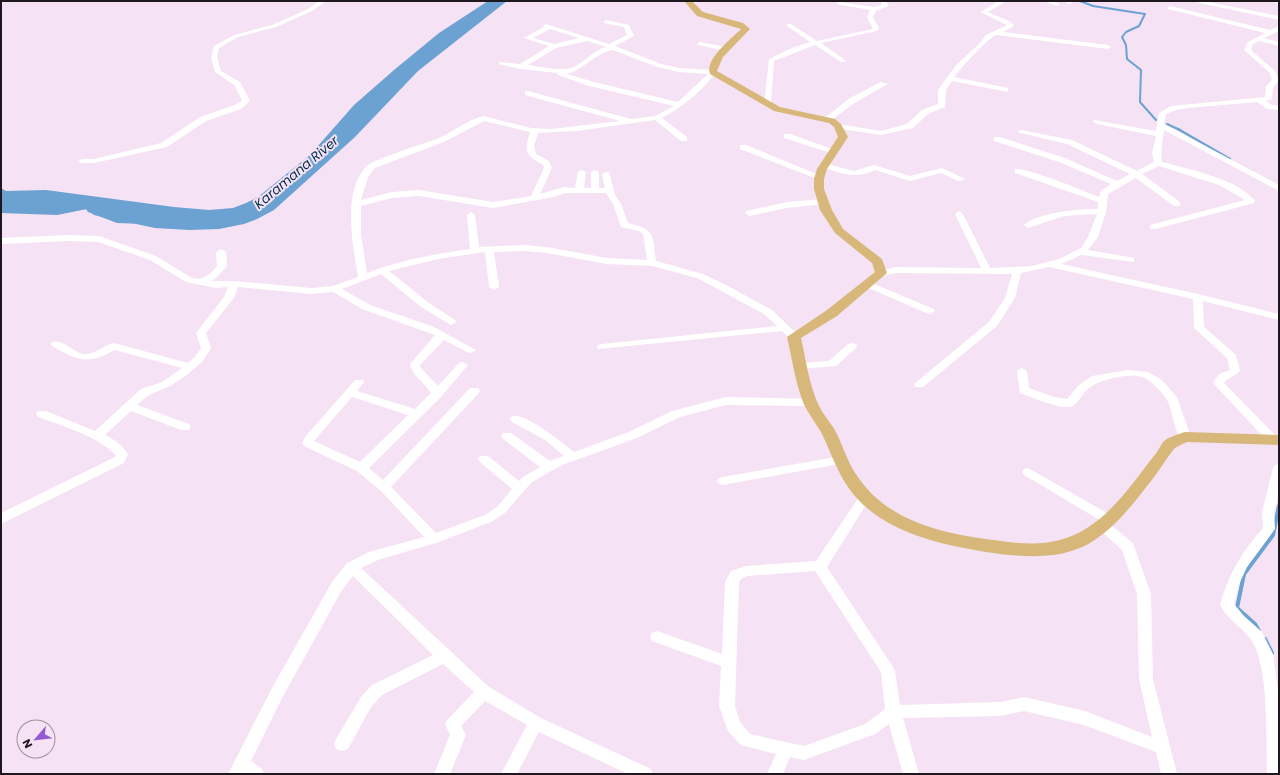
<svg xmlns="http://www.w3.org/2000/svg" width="1280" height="775" viewBox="0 0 1280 775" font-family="Poppins,sans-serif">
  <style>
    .water { fill: #6ba2d2 }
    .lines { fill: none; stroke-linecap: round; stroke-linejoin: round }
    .stream-far2 { stroke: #6ba2d2; stroke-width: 2 }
    .stream-far1 { stroke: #6ba2d2; stroke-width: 2.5 }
    .stream { stroke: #6ba2d2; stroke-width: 4 }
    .river { fill: #6ba2d2; fill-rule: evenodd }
    .minor { fill: #fff; fill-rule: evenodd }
    .major { fill: #d8b87a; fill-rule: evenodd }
    .labels { text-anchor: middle; stroke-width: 4; stroke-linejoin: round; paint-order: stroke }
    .far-water-label { font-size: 13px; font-style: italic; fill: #002c4b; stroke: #f5e2f4 }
  </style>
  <rect width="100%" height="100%" fill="#f5e2f4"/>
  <path class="water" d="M488,1H507L418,71L355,137L274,210L257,219L244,224L219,229L189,230L155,228L94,215L87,209L57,215L1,213V188L6,191L46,190L174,207L209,210L233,208L246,203L258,197L310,155L354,105L394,70L439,33Z"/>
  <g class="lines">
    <g class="stream-far2">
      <path d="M1080,1L1093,6L1145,14L1139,26L1126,32L1122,37L1126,45L1127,59L1141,70L1140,102L1156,120"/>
      <path d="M1167,124L1180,130"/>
    </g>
    <path class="stream-far1" d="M1178,129L1230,159"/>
    <g class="stream">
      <path d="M1259,631L1255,624L1237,608L1244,574L1273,535L1279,506"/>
      <path d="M1265,639L1272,653"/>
    </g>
    <path class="river" d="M93,205L119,215L150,217L152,220L150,223L145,224L117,223L88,212L86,209L88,206Z"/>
    <g class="minor">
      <path d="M319,1H326L312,11L276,27L238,37L219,48L217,58L221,71L240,82L250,101L241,109L206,121L167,147L94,163H82L78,161L82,159H94L161,143L200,117L235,105L242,100L234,85L215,72L211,58L214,46L234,35L272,25L308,9Z"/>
      <path d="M880,1H886L889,6L876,11L873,17L879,28L877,31L821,43L845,60V62H841L815,45L774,61L771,104L764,106L769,59L792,48L810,42L787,26V24H791L817,41L873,29L867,17L870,10L836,4L839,2L874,7L882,5Z"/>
      <path d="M999,1H1006L988,12L1011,22L1014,26L1003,32L1108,45L1111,47L1108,49L996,35C987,39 961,68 954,77L1008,88V92L952,81L946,90L945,107L928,114L913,128L881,135L835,128L834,126L838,124L881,131L907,124L922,110L938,104V90L957,64L978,45L986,35L1007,25L980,12Z"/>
      <path d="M1043,1H1053L1060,4L1057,6Z"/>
      <path d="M1066,1H1072V3L1067,4Z"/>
      <path d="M1191,1H1203L1279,16V20Z"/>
      <path d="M1273,1H1279V4Z"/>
      <path d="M1170,6L1270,30L1279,26V31L1264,38L1279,42V46L1259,41L1253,44L1251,50L1275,71L1279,81L1273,87L1272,99L1266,101L1272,105L1279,106V110L1267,109L1257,102L1188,108L1176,110L1166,114L1164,124L1279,185V191L1164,130C1163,140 1160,151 1162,162C1188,169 1238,179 1255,201L1254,203L1156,229H1150V225L1245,200L1219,185L1159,166L1142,174L1180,202V206H1174L1136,178L1108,194L1106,212L1098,237L1088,250L1134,258V262L1081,255L1061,264L1198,294L1279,314V320L1203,301L1204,327L1236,355L1240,370C1236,377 1229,376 1224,383L1277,437L1279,440L1277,443H1269L1213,383L1219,374L1230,370L1227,358L1194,328L1193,299L1049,267L1021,273L1015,298L997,326L923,387H915L914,385L915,383L989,322L1005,298L1012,274L896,273L881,276L876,273L878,271L896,267L981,268L955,214L959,211L963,214L990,268L1032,266L1059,259L1081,248L1088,237L1097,214L1064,216L1028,228L1024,225C1036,213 1080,208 1098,209V202L1015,173V169C1026,167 1085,191 1099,197L1101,191L1111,184L1059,162L994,141V137H1000L1065,158L1117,181L1130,174L1067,144L1017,132L1021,130L1072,140L1137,171L1154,162L1152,153L1156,136L1097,124L1093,122L1094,120L1156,131L1159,113L1171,106L1265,97L1266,86L1272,80L1270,73L1244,50L1248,42L1265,33L1168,9L1167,8Z"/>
      <path d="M606,20L629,25L634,36L615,46L661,64L679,68L713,70L716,72C702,91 683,107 662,118L687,137V141H681L655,120L577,131L538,133L534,146L536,154L549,161L552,168L540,194L564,187L575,188L578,172L582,170L586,172L584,188H591V172L595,170L599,172V188H605L602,174L606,172H609L615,195L621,204L628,223C657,230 652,235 656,261L703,274L726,285L772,310L798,335L799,337L798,339H790L782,331L598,349L597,347L598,345L602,344L777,326L764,314L697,278L652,266L607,264L547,253L524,251L494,252L499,287L494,290L489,287L485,252L438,259L389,271L429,303L455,320L456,322L451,325L421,307L381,274L342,289L370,305L432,326L476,350L471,353L467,352L444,340L420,365L421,368L438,386L459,363L463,362L468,365L441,397L369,468L383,480L470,388H478L480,391L478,394L391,487L436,533L485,515L497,507L512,489L480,462L478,459L480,456H488L519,481L523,477L540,467L503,439L501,436L503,433H511L550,461L564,456L545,440L512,422L510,419L512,416C526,413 563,443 574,452L629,432L672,411L726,397L814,399L816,402L810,406L726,405L680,417L637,438L562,465L544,475L531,483L505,513L493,521L439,542L378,560L361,568L489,687L541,718L651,769L653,774H628L539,732L517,774H501L527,725L485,701L461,726L466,735L450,774H434L450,735L445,724L448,719L474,692L443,664L382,695L371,707L348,749L342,751L336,749L334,744L336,739L361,697L372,685L433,655L353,576L342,590L282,698L251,761L262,769L264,774H228L272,688L332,582L347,563L369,552L424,537L380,490L357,471L304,446L302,443L305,437L355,380H363L364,382L357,391L415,409L431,393C425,383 412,376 410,364L435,335L362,309L333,292L311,294L238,287L234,298L206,333L211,348L203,361L187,375L170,386L149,395L137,405L189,424L191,427L189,430H181L131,411L105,435C114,439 123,446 128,454L124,463L1,524V513L115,457L116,455C95,435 65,427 38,417L36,414L38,411H46L95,431L141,389L162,382L182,368L115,350C88,365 78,361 52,346L51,344L52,342C64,339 73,353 84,354C95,355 104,345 114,343L188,363L195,357L201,348L196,333L224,297L228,287L216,288L186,282L150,260L98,242L69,241L1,244V238L69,235L99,236L156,256L192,278L200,279L210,274L217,266L216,252L221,249L226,252L227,266L216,278L211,281H234L311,288L333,286L358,277C353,245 341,190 368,165C375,159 422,144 434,140C451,134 466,120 483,116L531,128L551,129L620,121L525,95V91H528L631,119L655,116L674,106L589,86L558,75L557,73L520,69L498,64L501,62L520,64L549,46L524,38L544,27L543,26L546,24L609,44L627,35L624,27L604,23V21ZM550,29L579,38L554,44L533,38ZM587,41L606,47C592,51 584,63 571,68C562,72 538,66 528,65L556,48ZM613,50L657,67L679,72L708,74L678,102L594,82L567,74C585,69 595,53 613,50ZM484,121L530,132C524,152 525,155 543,165L544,168L531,196L493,202L419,190L392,192L361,200L368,177L375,168L444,142ZM565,193H606L613,204L621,227L639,231L643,234L647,260L607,258L547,247L524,245L479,247L475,215L471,212L467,215L470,249C435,254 400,260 367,273L361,235V206L392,198L419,196L493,208L554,197ZM352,397L408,415L360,462L314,441Z"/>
      <path d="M700,42L726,47L729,49L726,51L698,45L697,44Z"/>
      <path d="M881,82L888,84L856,102L830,121L823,119L850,98Z"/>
      <path d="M784,134H790L838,151L831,153L784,138Z"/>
      <path d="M740,145H746L824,177L820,179H817L740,149Z"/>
      <path d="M821,163H824L854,171L874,165L910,176L942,168L965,179L961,181H958L941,173L910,181L875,170C854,180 842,173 821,167Z"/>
      <path d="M823,199L826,200V204L787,208L749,216L745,213L746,211L787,202Z"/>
      <path d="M867,281L934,309L935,311L930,314L926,313L864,286L862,284L864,282Z"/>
      <path d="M852,343L856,344L857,346L856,348L836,366L801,369L796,366L801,363L829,361L848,344Z"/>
      <path d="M1022,368L1027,371L1029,388L1054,397L1067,399L1079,385L1092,376L1129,370L1148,372L1162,380L1177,397L1191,437L1185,441L1181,440C1174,429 1172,408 1167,400C1161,391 1152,381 1142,377C1128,373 1097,380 1087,390C1082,394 1077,406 1070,407C1054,408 1035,398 1020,393L1017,371Z"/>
      <path d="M841,456L845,457L847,460L845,463L723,485L719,484L717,481L719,478L723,477Z"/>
      <path d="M1279,464V493L1274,512L1275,529L1247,567L1240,582L1234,604L1244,616L1262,632L1273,654L1279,698V774H1267C1266,741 1269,668 1252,641C1244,628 1228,621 1220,605C1228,575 1242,551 1263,528L1262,512L1273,468L1275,465Z"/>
      <path d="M1028,468L1114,517L1116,520L1114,523L1111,525L1133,543L1151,594L1153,679L1177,774H1161L1156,752L1084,725L1024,711L1001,716L903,718L919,774H903L889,724L875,734L804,760L790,757L783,774H767L776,754L741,745L728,731L719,706L721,666L652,641L650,637L652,633L657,631L722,654L725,582L731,571L746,566L816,561L861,494H869L871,497L827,567L893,667L895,671L900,705L1001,702L1024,697L1085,711L1152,737L1139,679L1137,594L1122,550L1099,529L1098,526L1103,522L1024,475L1022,472L1024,469ZM815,571L881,672L885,709L865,724L804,746L750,734L740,722L735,706L739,582L741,579L747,576Z"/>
    </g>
    <path class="major" d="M684,1H692L703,12L743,23L750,29L723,57L717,71L780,107L835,119L841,124L848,137L827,169L824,179V189L832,210L843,229L882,259L887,273L837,316L801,338C806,360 809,385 819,406C824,416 832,424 837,434C844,449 849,466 860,480C890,522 945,534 994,540C1027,545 1058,547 1087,528C1116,510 1136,478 1157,452C1159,449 1161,445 1163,442C1168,437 1179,434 1185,432L1279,435V445L1187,442C1183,444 1177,446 1174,449C1166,459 1159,471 1151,481C1133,504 1115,528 1090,543C1059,561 1020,557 986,552C937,544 878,531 848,487C837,471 831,453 823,436C817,424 808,414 803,402C795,381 792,358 787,337L827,310L875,272L872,263L835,233L820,210L814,189V179L817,169L838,137L834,127L829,123L774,111L710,74C704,60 732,38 741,29L697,16Z"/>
  </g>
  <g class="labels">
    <g class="far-water-label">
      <text transform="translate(296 172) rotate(-40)" y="5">Karamana River</text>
    </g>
  </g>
  <rect width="1280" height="775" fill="none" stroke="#1e181e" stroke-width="4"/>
  <g transform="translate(36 739) rotate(242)"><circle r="19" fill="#f5e2f4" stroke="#9f919e"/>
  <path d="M0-3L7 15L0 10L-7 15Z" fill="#935ad1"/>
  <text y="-6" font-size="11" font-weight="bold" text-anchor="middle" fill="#1e181e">N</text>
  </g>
</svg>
